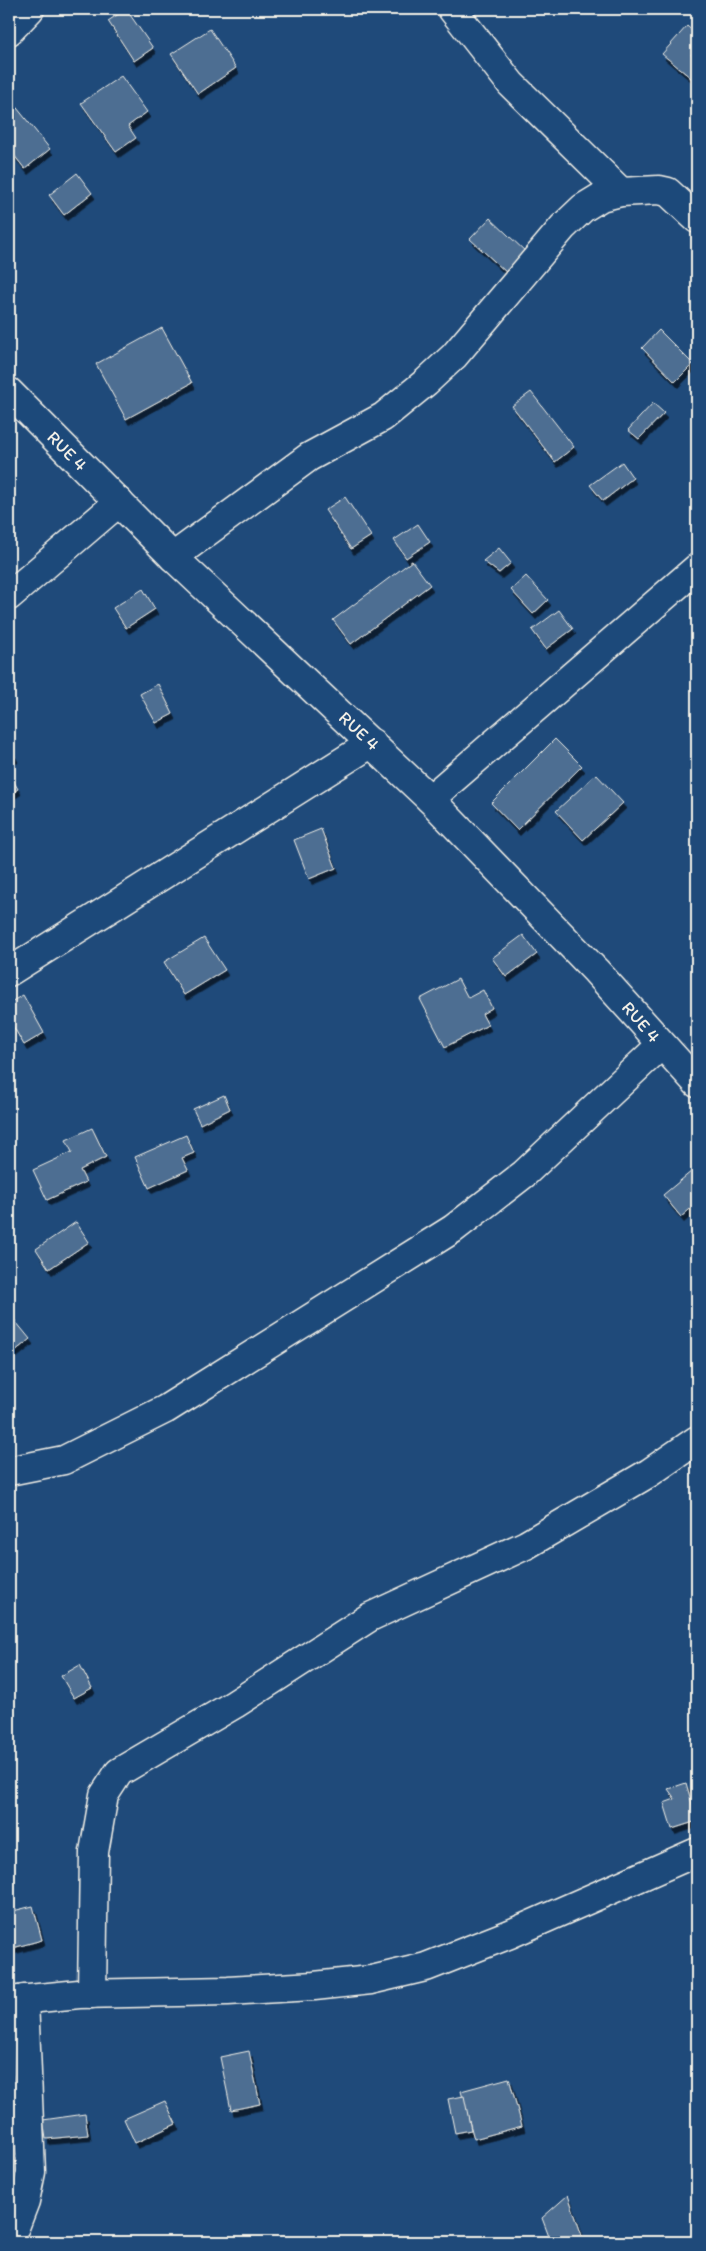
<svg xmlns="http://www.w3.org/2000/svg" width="706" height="2251" viewBox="0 0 706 2251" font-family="Itim,sans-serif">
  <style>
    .building { fill: #4d6e92; stroke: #f4f1e8; filter: url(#shadow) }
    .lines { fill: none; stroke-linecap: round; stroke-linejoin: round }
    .street-casing { stroke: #f4f1e8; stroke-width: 31 }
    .street { stroke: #1f4a7a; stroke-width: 28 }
    .labels { text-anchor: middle; stroke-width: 4; stroke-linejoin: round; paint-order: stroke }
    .street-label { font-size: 18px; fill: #f4f1e8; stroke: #1f4a7a }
  </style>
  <defs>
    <filter id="shadow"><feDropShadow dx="3" dy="5.5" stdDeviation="0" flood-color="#0009"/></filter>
  </defs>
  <rect width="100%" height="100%" fill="#1f4a7a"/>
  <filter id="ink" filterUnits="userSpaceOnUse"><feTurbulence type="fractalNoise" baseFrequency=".02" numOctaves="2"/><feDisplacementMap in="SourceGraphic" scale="10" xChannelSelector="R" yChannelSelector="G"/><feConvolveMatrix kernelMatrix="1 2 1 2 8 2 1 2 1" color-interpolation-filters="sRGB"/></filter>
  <g filter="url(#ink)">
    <g class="building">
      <path d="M126,9L153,48L134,61L108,21Z"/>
      <path d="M687,26L697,35V47L691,55L697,61V83L662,54Z"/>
      <path d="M210,29L236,68L198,94L171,54Z"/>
      <path d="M121,76L147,112L128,126L136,138L116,152L81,103Z"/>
      <path d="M9,98L50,149L25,169L9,149Z"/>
      <path d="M77,173L92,193L64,215L49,195Z"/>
      <path d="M490,218L527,253L507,273L470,239Z"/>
      <path d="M162,328L192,383L126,419L96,364Z"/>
      <path d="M659,330L693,364L675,382L642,348Z"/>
      <path d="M531,392L574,447L555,462L512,406Z"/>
      <path d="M653,403L664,413L639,439L628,430Z"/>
      <path d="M622,462L633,478L603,501L590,485Z"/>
      <path d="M345,497L371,536L351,549L325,510Z"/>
      <path d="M418,524L430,542L406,558L394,540Z"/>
      <path d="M499,548L511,563L499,573L483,561Z"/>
      <path d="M412,561L430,585L351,644L333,620Z"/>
      <path d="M526,576L548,600L533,614L511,590Z"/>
      <path d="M143,589L155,609L126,628L113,608Z"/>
      <path d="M559,610L573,629L546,649L532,630Z"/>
      <path d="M158,684L173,714L156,723L140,694Z"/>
      <path d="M555,739L582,766L517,830L491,803Z"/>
      <path d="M9,745L15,757L9,760Z"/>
      <path d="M9,774L18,789L9,795Z"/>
      <path d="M596,774L623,803L583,840L556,811Z"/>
      <path d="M321,829L336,868L309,879L294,840Z"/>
      <path d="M523,935L537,954L506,977L492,958Z"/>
      <path d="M204,938L225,970L184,995L164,962Z"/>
      <path d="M458,979L468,998L483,990L492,1008L482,1014L488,1025L445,1047L420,999Z"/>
      <path d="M23,995L44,1033L24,1045L9,1019V1003Z"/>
      <path d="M224,1095L230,1109L200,1124L193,1109Z"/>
      <path d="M92,1128L106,1157L80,1170L86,1182L47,1200L33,1170L72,1152L66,1140Z"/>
      <path d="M186,1135L194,1153L182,1158L188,1170L149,1188L135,1157Z"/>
      <path d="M692,1171L697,1177V1203L681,1217L663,1195Z"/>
      <path d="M76,1222L89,1242L49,1269L36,1249Z"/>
      <path d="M12,1317L30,1339L9,1356V1319Z"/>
      <path d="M80,1665L92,1688L74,1698L61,1676Z"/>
      <path d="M686,1783L697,1821L672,1829L664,1803L675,1799L668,1789Z"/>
      <path d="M33,1906L42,1940L9,1949V1912Z"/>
      <path d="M249,2051L260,2104L231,2110L220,2057Z"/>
      <path d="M509,2078L522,2126L474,2139L461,2091Z"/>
      <path d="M464,2096L471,2130L455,2133L448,2099Z"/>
      <path d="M165,2101L176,2124L135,2143L124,2119Z"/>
      <path d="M85,2114L88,2135L46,2139L43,2120Z"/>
      <path d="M568,2195L584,2242H551L542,2218Z"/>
    </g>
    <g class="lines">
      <defs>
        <g id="street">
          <path d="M452,9L511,84L621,192"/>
          <path d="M9,31L30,9"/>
          <path d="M9,392L173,557L430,799L596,971L697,1083"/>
          <path d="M173,557L309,457L383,417L426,382L454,356L563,227L583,208L601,197L621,192L659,190L668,192L697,219"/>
          <path d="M9,596L119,502"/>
          <path d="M430,799L697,568"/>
          <path d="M9,972L372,743"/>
          <path d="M9,1471L64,1460L166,1409L453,1229L524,1174L661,1045"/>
          <path d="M92,1994L94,1852L104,1795L119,1772L235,1704L370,1617L526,1545L649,1473L697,1440"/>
          <path d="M9,2001L79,1994L228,1991L314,1986L371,1980L426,1967L510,1934L697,1852"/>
          <path d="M9,2231L15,2227L25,2201L31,2172L24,1999"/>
        </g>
      </defs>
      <use href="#street" class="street-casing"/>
      <use href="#street" class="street"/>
    </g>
  </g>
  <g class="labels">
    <g class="street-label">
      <text transform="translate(67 451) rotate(45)" y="6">RUE 4</text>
      <text transform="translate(359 731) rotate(43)" y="6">RUE 4</text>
      <text transform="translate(641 1022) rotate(49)" y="6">RUE 4</text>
    </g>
  </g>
  <rect width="706" height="2251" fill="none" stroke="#1f4a7a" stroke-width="30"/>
  <rect x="15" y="15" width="676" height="2221" fill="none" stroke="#f4f1e8" stroke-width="2" filter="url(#ink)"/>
</svg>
